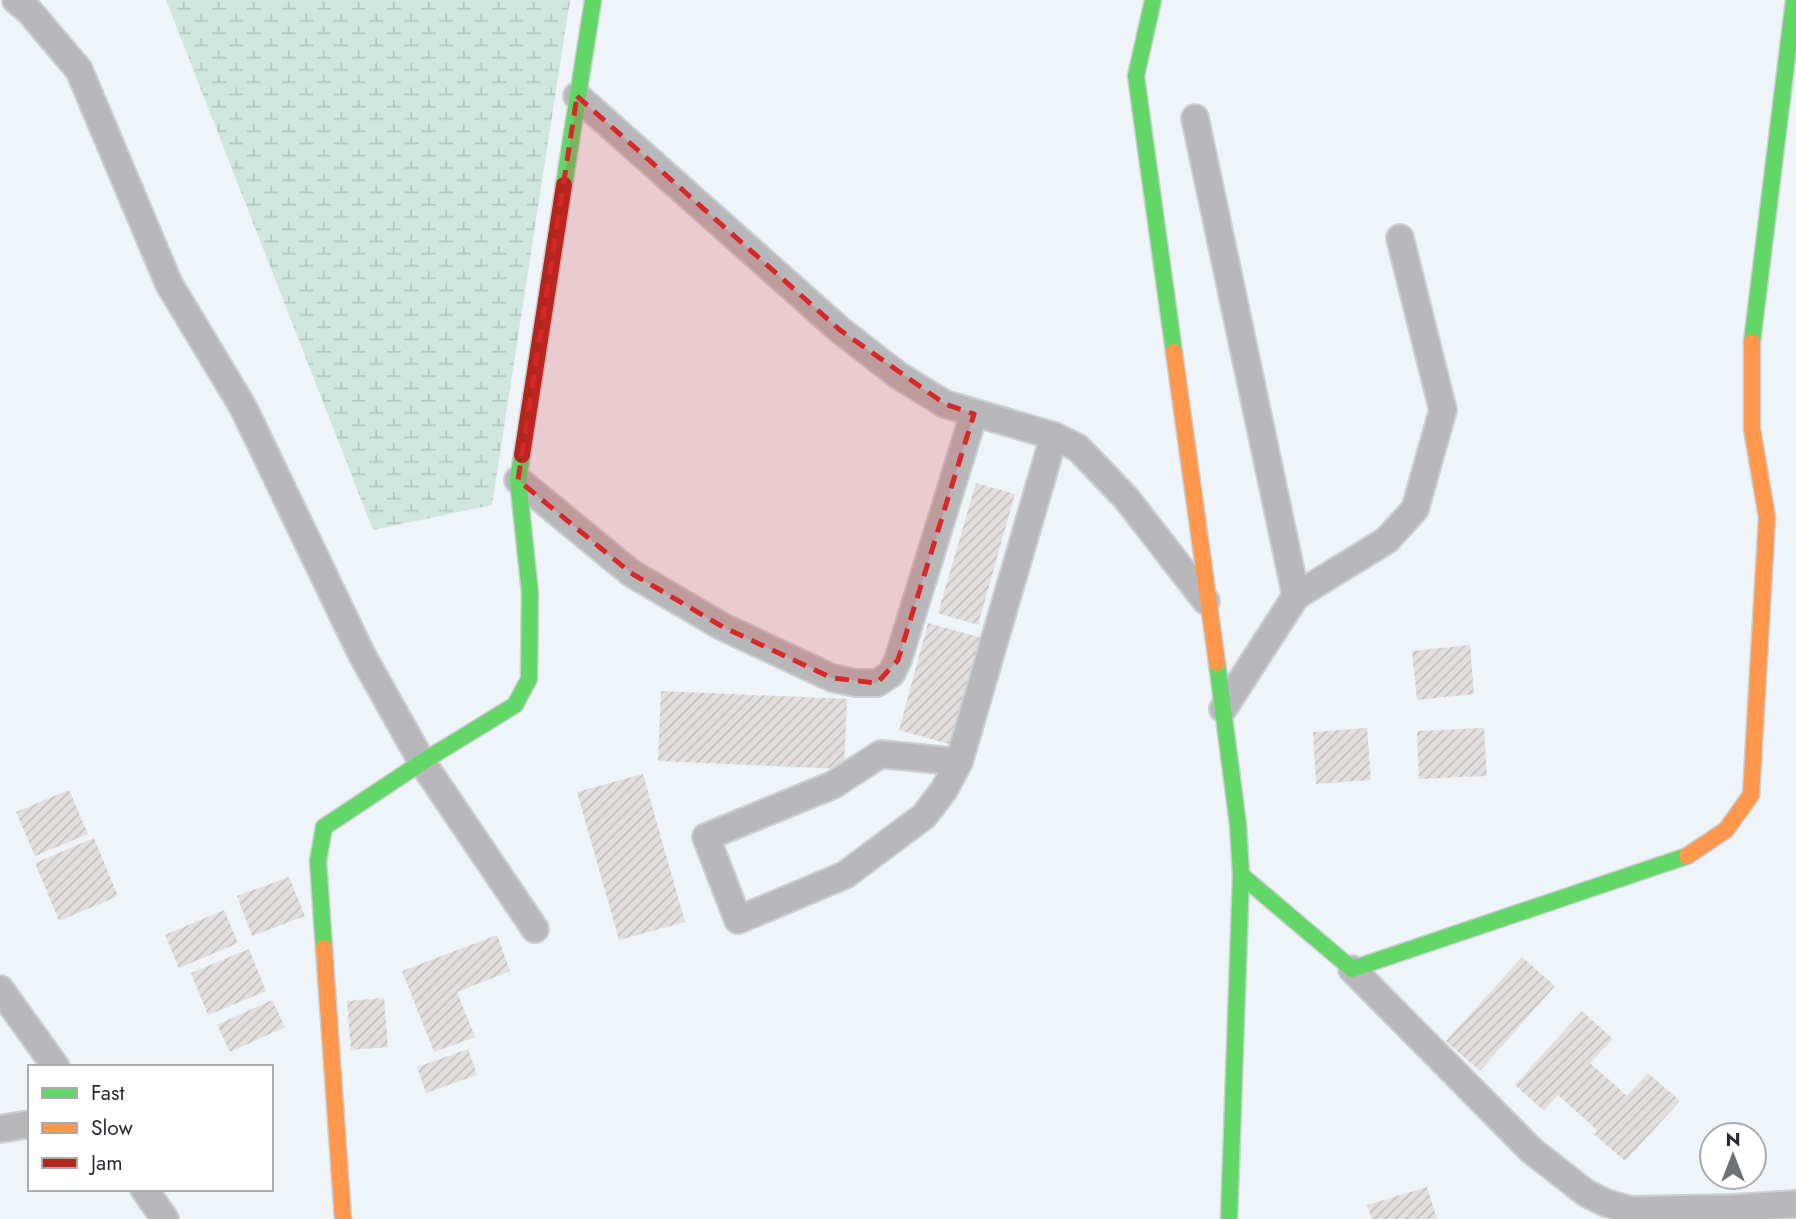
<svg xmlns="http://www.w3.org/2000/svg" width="1796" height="1219" viewBox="0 0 1796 1219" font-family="Jost,sans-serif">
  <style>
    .wetland { fill: url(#wetland-marsh) }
    .building { fill: url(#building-hatch) }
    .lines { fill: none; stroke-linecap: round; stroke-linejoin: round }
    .street-casing { stroke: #ccd0d4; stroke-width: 30 }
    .fast-casing { stroke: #ccd0d4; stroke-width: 19 }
    .slow-casing { stroke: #ccd0d4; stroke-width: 19 }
    .jam-casing { stroke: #ccd0d4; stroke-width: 19 }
    .street { stroke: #b8b8bb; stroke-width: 26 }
    .fast { stroke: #63d668; stroke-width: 16 }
    .slow { stroke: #ff974d; stroke-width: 16 }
    .jam { stroke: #b3261e; stroke-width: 16 }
    .marked { fill: #d62828; fill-opacity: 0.2; stroke: #d62828; stroke-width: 5; stroke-dasharray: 14 9; stroke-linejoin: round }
  </style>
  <defs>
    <pattern id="wetland-marsh" width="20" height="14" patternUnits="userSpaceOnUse" patternTransform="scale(1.75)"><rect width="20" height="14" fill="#cfe7df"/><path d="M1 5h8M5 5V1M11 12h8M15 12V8" fill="none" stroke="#b2c6c0"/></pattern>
    <pattern id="building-hatch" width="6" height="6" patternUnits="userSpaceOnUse" patternTransform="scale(1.75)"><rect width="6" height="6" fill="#e3dfde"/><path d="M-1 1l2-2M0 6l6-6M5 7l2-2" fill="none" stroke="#c3c0bf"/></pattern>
  </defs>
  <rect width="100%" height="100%" fill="#eff4f9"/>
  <path class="wetland" d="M166,0H570L492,505L373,530Z"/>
  <g class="building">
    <path d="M976,483L1015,494L978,625L938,613Z"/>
    <path d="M928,623L990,640L960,747L899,730Z"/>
    <path d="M1470,645L1474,694L1417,700L1412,651Z"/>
    <path d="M661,691L847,699L844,769L658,761Z"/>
    <path d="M1367,728L1371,780L1316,784L1313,732Z"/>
    <path d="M1484,728L1487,776L1419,779L1417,731Z"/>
    <path d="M643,774L685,922L619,940L577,792Z"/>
    <path d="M69,790L88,834L35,856L16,812Z"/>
    <path d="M94,838L118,896L59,921L35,863Z"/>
    <path d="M289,877L305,916L252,936L237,896Z"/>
    <path d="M224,910L238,943L179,968L165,935Z"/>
    <path d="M497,935L510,971L457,992L475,1037L434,1052L402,971Z"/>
    <path d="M249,949L266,991L208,1015L191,973Z"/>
    <path d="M1522,957L1555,986L1480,1071L1446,1041Z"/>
    <path d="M384,998L388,1047L351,1050L347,1001Z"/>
    <path d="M272,1000L285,1027L230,1052L217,1025Z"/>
    <path d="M1582,1011L1613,1039L1590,1063L1627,1096L1648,1073L1680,1101L1625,1161L1594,1134L1598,1131L1558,1095L1544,1111L1515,1085Z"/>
    <path d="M468,1049L477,1075L426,1093L417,1067Z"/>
    <path d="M1427,1187L1437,1219H1372L1367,1205Z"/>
  </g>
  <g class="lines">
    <defs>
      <g id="street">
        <path d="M16,0L30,12L79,70L169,284L243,407L362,655L422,762L535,929"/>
        <path d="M577,96L840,330L898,375L945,404L1054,436L1078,448L1126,498L1206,601"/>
        <path d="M1195,118L1296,596"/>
        <path d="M518,480L631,573L723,627L832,678L856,683H877L891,674L898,660L974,414"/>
        <path d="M1223,709L1296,596L1387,540L1415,509L1443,410L1400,238"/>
        <path d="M959,762L881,754L833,785L706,837L738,920L845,875L924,816L944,790L959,762L1054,436"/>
        <path d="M1352,969L1531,1150L1586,1193L1606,1203L1630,1210L1735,1208L1796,1204"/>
        <path d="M0,989L56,1067"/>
        <path d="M0,1129L30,1124"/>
        <path d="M144,1189L165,1219"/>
      </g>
      <g id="fast">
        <path d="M1153,0L1136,76L1174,352"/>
        <path d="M564,185L593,0"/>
        <path d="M1752,342L1794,0"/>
        <path d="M1217,663L1238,825L1241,875L1229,1219"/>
        <path d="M1241,875L1352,969L1687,856"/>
        <path d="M324,948L318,861L324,827L422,762L515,705L529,679L530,593L518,480L522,455"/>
      </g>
      <g id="slow">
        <path d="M1174,352L1217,663"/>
        <path d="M1687,856L1726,830L1751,795L1767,517L1752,429V342"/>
        <path d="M324,948L343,1219"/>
      </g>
      <path id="jam" d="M522,455L564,185"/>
    </defs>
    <use href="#street" class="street-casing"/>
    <use href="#fast" class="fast-casing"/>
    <use href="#slow" class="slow-casing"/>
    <use href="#jam" class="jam-casing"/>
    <use href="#street" class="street"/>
    <use href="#fast" class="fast"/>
    <use href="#slow" class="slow"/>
    <use href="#jam" class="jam"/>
  </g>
  <path class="marked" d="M577,96L840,330L945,404L974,414L898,660L877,683L832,678L723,627L631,573L518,480Z"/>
  <rect x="28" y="1065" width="245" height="126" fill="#ffffff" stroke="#a9abac" stroke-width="2"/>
  <rect x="42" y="1088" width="35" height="10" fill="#63d668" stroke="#a9abac" stroke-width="2"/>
  <text x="91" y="1100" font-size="21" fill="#292c30">Fast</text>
  <rect x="42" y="1123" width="35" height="10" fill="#ff974d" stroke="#a9abac" stroke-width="2"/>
  <text x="91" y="1135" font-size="21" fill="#292c30">Slow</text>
  <rect x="42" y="1158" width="35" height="10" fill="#b3261e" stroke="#a9abac" stroke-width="2"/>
  <text x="91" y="1170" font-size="21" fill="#292c30">Jam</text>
  <g transform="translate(1733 1156)"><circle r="33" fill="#ffffff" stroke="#a9abac" stroke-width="2"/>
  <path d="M0-5L12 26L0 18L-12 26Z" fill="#6e7276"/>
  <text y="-10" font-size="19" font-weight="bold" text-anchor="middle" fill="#292c30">N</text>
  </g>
</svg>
